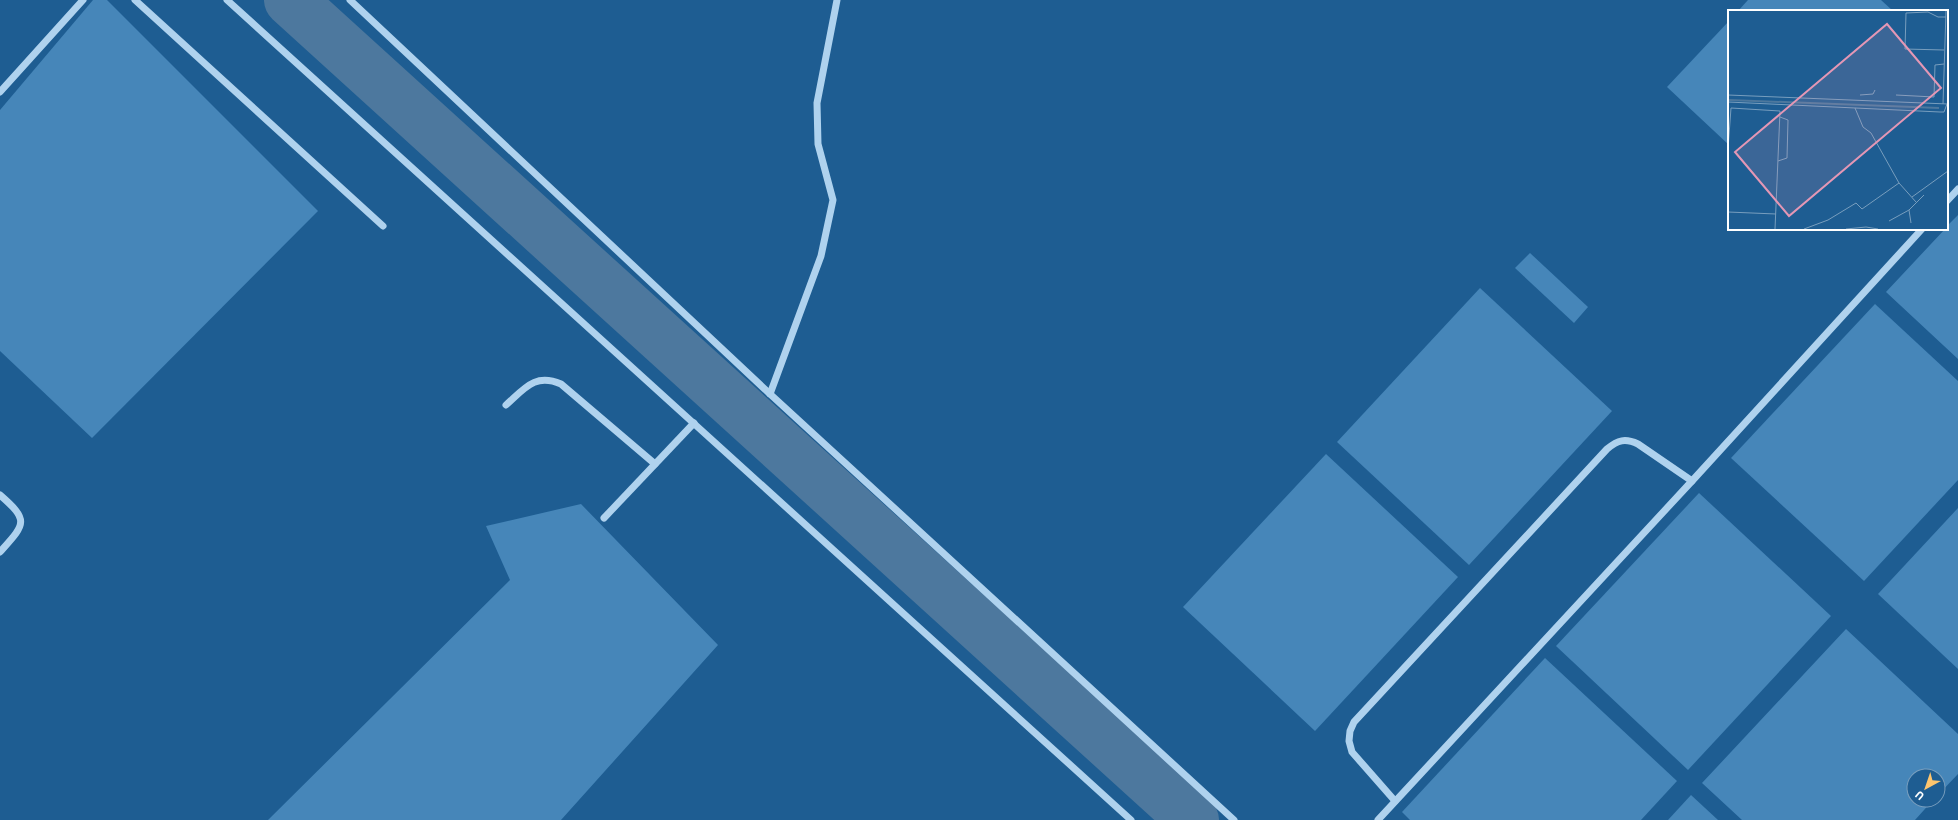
<svg xmlns="http://www.w3.org/2000/svg" width="1958" height="820" viewBox="0 0 1958 820" font-family="'IBM Plex Sans',sans-serif">
  <style>
    .lines { fill: none; stroke-linecap: round; stroke-linejoin: round }
    .river { stroke: #4d789e; stroke-width: 52 }
    .building { fill: #4686b9 }
    .minor { stroke: #afd2ee; stroke-width: 7 }
    .inset-river { fill: none; stroke: #4d789e; stroke-width: 2 }
    .inset-road { fill: none; stroke: #789ebe; stroke-width: 1 }
    .view { fill: #e497b5; fill-opacity: 0.15; stroke: #e497b5; stroke-width: 2 }
    .inset-edge { fill: none; stroke: #fff; stroke-width: 2 }
  </style>
  <rect width="100%" height="100%" fill="#1e5d92"/>
  <g class="lines">
    <path class="river" d="M290,0L1193,820"/>
  </g>
  <g class="building">
    <path d="M93,0H107L318,211L92,438L0,351V110Z"/>
    <path d="M1748,0H1881L1893,11H1738Z"/>
    <path d="M1729,21V145L1667,87Z"/>
    <path d="M1958,215V359L1886,292L1945,229H1947V226Z"/>
    <path d="M1530,253L1588,307L1574,323L1515,268Z"/>
    <path d="M1480,288L1612,411L1469,565L1337,442Z"/>
    <path d="M1875,304L1958,381V480L1864,581L1731,458Z"/>
    <path d="M1326,454L1458,577L1315,731L1183,607Z"/>
    <path d="M1699,493L1831,616L1688,770L1556,646Z"/>
    <path d="M581,504L718,645L561,820H268L510,580L486,526Z"/>
    <path d="M1958,508V669L1878,594Z"/>
    <path d="M1846,629L1958,734V774L1938,795V776H1914V800H1933L1915,820H1742L1702,783Z"/>
    <path d="M1545,658L1677,781L1641,820H1410L1402,812Z"/>
    <path d="M1691,795L1718,820H1668Z"/>
  </g>
  <g class="lines">
    <g class="minor">
      <path d="M135,0L383,226"/>
      <path d="M227,0L1131,820"/>
      <path d="M350,0L770,394L1234,820"/>
      <path d="M0,92L83,0"/>
      <path d="M1947,201L1958,189"/>
      <path d="M770,394L821,256L833,200L818,144L817,103L837,0"/>
      <path d="M506,405C525,388 535,373 561,384L655,464"/>
      <path d="M0,495C30,521 25,524 0,552"/>
      <path d="M604,518L694,423"/>
      <path d="M1395,801L1352,752L1349,741L1350,731L1354,722L1607,449C1618,440 1625,438 1638,444L1692,481"/>
      <path d="M1378,820L1692,481L1922,229"/>
    </g>
  </g>
  <g transform="translate(1728 10)">
    <rect width="220" height="220" fill="#1e5d92"/>
    <path class="inset-river" d="M1,90L211,98"/>
    <path class="inset-road" d="M216,40L177,39L178,3L200,2L210,7H218M0,85L220,94M132,85L145,84L147,80M168,85L206,87L207,55L216,54M0,92L212,102H216L219,94M215,94L218,1M127,98L135,117L143,123L171,173L188,192M0,139L3,98L52,101L47,219M50,151L59,148L60,110L52,107M184,187L220,161M0,202L48,204M161,211L181,200M183,213L181,200L196,185M76,219L100,210L128,193L134,199L171,173M118,219L138,217L150,219"/>
    <path class="view" d="M159,14L213,78L61,206L7,142Z"/>
    <rect width="220" height="220" class="inset-edge"/>
  </g>
  <g transform="translate(1926 788) rotate(220)"><circle r="19" fill="#1e5d92" stroke="#789ebe"/>
  <path d="M0-3L7 15L0 10L-7 15Z" fill="#fdc56e"/>
  <text y="-6" font-size="11" font-weight="bold" text-anchor="middle" fill="#ffffff">U</text>
  </g>
</svg>
